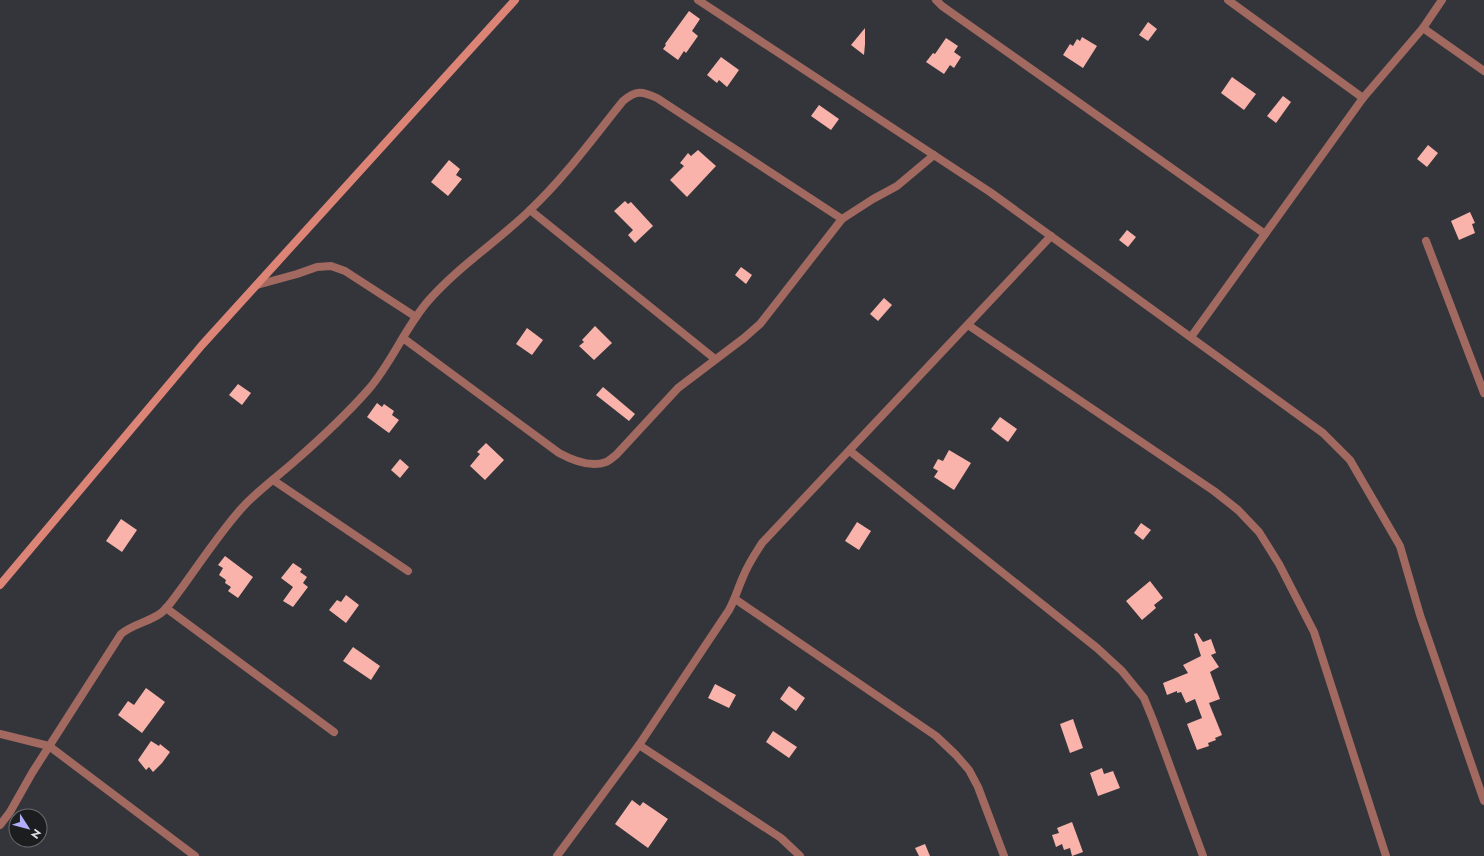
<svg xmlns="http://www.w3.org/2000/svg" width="1484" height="856" viewBox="0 0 1484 856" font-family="Jost,sans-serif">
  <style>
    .building { fill: #f9b3ab }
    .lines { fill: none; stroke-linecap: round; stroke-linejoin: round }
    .street { stroke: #a1695f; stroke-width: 8 }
    .secondary { stroke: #dc8476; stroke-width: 8 }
  </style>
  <rect width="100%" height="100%" fill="#33353b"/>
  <g class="building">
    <path d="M689,11L700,19L692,31L698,36L686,53L684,51L678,60L663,49L666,45L665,44Z"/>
    <path d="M1148,22L1157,29L1148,41L1139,35Z"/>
    <path d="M865,28V44L864,55L851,45Z"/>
    <path d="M1082,37L1097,46L1083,68L1063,55L1070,44L1073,46L1077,39L1080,41Z"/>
    <path d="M946,38L958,46L954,52L961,57L954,68L950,65L944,74L926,62L933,53L935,54Z"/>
    <path d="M721,57L739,70L727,87L719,80L717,83L707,75Z"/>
    <path d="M1232,77L1256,94L1244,110L1221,93Z"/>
    <path d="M1283,96L1291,102L1276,123L1267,116Z"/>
    <path d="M819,105L839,119L831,130L811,116Z"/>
    <path d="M1428,145L1438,153L1427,167L1417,159Z"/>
    <path d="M698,150L716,166L687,197L670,180L684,166L680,163L688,153L691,156Z"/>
    <path d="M449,160L460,169L456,175L462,179L448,196L431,182Z"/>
    <path d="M625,201L628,204L631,202L653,226L635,243L628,235L633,230L614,211Z"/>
    <path d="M1470,212L1475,223L1472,224L1475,233L1459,240L1451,221Z"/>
    <path d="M1127,230L1136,237L1128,247L1119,240Z"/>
    <path d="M741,267L752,275L746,284L735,275Z"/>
    <path d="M884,298L892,305L878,321L870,314Z"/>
    <path d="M595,326L612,343L594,360L579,346L584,342L582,340Z"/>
    <path d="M527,328L543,340L532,355L516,344Z"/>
    <path d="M238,384L251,393L242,405L229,395Z"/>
    <path d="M603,387L635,414L629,421L596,395Z"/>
    <path d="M377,403L382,407L384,404L394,411L392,415L399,420L389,433L367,417Z"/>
    <path d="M1000,417L1017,429L1008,442L991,429Z"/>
    <path d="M486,443L504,460L485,480L470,466L480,454L477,452Z"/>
    <path d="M949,450L971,463L954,490L934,477L938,471L933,468L938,459L943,461Z"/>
    <path d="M400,459L409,467L400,478L391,470Z"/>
    <path d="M121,519L137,530L122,552L106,541Z"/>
    <path d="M857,522L871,531L859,550L845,541Z"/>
    <path d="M1141,523L1151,530L1143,540L1134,533Z"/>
    <path d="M225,556L253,577L238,598L228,591L231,587L225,583L226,580L219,575L223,568L218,565Z"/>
    <path d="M293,563L302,569L300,572L307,577L303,583L308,587L293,607L283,601L293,587L281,578Z"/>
    <path d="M1150,581L1163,598L1154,605L1156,608L1142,620L1126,601Z"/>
    <path d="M346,595L359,605L346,623L329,610L337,600L341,602Z"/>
    <path d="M1197,633L1203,642L1211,639L1216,653L1211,655L1219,667L1210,672L1220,699L1209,703L1222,735L1215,738L1216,740L1208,743L1209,746L1197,750L1187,724L1202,718L1195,699L1186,703L1181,692L1177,693V691L1167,695L1163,683L1188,673L1183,665L1201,656L1194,634Z"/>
    <path d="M353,647L380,666L371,680L343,661Z"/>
    <path d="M715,684L736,695L729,708L708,698Z"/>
    <path d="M789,686L805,698L796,711L780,699Z"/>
    <path d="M146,688L165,702L142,733L118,715L128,701L134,705Z"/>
    <path d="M1073,719L1083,748L1070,753L1060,724Z"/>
    <path d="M773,731L797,747L789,758L766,742Z"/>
    <path d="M151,741L159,746L160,744L170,752L162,763L153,772L149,767L146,770L138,760Z"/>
    <path d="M1102,768L1104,774L1113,771L1120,788L1098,796L1090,773Z"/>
    <path d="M632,800L640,806L643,802L668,819L648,848L615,824Z"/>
    <path d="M1072,822L1083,852L1072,856L1070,848L1064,850L1062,844L1056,847L1052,835L1059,833L1057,828Z"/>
    <path d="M925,844L930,856H919L915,848Z"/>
  </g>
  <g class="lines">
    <g class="street">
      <path d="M698,0L990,192L1323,433L1350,460L1400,546L1420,615L1484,801"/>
      <path d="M936,0L942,6L1265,234"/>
      <path d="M1228,0L1363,98"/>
      <path d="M1423,28L1484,71"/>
      <path d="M530,210L715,359"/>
      <path d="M1426,241L1484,393"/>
      <path d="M257,285L297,274L317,267L331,266L345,271L416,317"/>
      <path d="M968,325L1214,491L1238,510L1259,532L1279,564L1314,632L1386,856"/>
      <path d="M1191,337L1363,98L1423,28L1442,0"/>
      <path d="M403,338L559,453C572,460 591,468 606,462C609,461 613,457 616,455L678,388L744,338L760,324L842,219"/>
      <path d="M850,451L1097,648L1122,671L1144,698L1153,720L1203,856"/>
      <path d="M273,480L408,571"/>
      <path d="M735,599L936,736L956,755L969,770L978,787L1004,856"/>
      <path d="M166,608L334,732"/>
      <path d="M0,734L49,746L195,856"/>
      <path d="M639,745L781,838L800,856"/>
      <path d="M0,825L10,812L32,773L121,634C133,624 149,622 161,613C165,610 169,605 172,601C195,571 216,537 241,509C257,491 277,477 295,461C320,439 346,415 368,390C392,363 405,327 429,300C459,266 498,241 530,210C565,177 593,138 623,101C636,90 642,91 657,98L842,219L873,199L897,186L934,155"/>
      <path d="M557,856L639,745L729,610C735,599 738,588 743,577C748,564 755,554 762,543L1051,236"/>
    </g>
    <path class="secondary" d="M0,585L202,345L515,0"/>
  </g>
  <g transform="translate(28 828) rotate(126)"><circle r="19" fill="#1c1d1f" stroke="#6a6b6e"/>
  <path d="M0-3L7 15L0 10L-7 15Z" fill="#b1adfa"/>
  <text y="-6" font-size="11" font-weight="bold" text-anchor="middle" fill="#dfe0e4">N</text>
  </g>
</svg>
